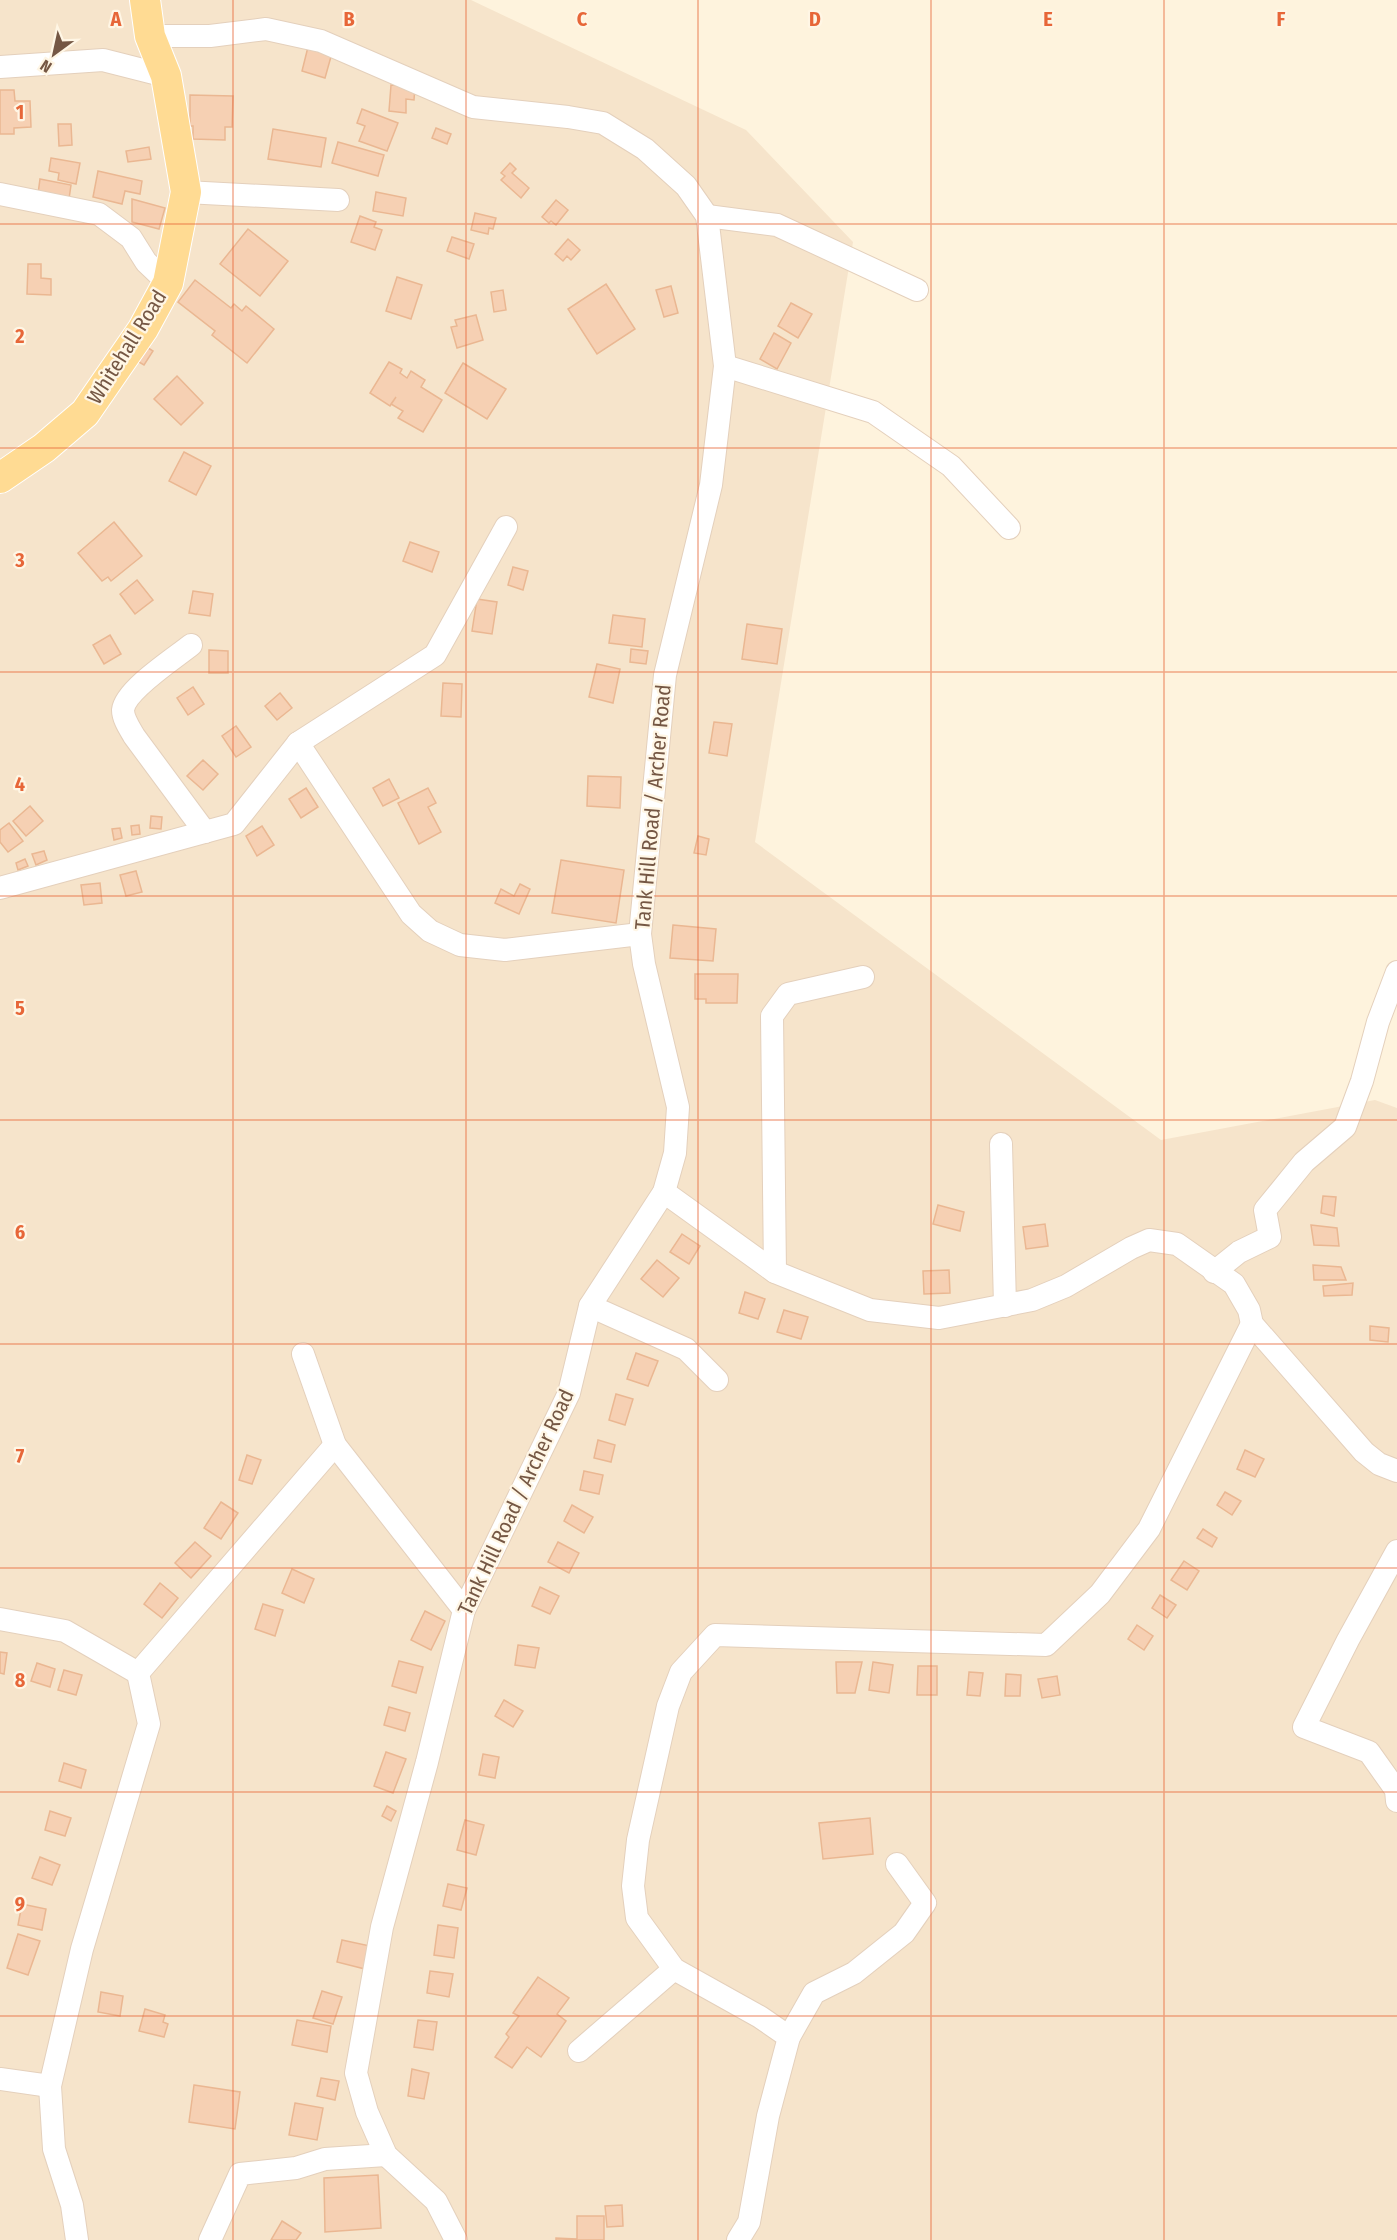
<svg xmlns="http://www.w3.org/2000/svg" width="1397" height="2240" viewBox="0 0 1397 2240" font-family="'Fira Sans Condensed',sans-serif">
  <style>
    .residential { fill: #f6e4cb }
    .building { fill: #f6d0b3; stroke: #eab792; stroke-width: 1.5 }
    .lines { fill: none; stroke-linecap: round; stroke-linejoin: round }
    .minor-casing { stroke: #e4d0bc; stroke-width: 24 }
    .major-casing { stroke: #fff; stroke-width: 32 }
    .minor { stroke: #fff; stroke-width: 22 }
    .major { stroke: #ffdb93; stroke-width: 30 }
    .grid { fill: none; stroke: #e76638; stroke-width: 1.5; stroke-opacity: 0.55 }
    .labels { text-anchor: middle; stroke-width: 4.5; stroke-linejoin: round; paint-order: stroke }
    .street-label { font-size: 21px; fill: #755744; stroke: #fff6e5 }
    .grid-label { font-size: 20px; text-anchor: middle; font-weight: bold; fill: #e76638; stroke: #fff6e5; stroke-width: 4.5; stroke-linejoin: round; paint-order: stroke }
  </style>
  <rect width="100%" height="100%" fill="#fef3dd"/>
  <path class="residential" d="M0,0H471L746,130L853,242L755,842L1161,1140L1375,1100L1397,1108V2240H0Z"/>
  <g class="building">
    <path d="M308,47L332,53L325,78L302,71Z"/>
    <path d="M391,85L415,87L414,100L406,99V113L389,111Z"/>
    <path d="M0,90H14L15,101H30L31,127L14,128V134H0Z"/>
    <path d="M190,95L233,96L232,127H225V140L193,139V126H190Z"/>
    <path d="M362,109L398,123L387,151L359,141L365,126L357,123Z"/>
    <path d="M58,124H71L72,145L59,146Z"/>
    <path d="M436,128L451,134L447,144L432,138Z"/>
    <path d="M273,129L326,138L321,167L268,159Z"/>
    <path d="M338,142L384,155L378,176L332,163Z"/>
    <path d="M149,147L151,159L128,162L126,151Z"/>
    <path d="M51,158L80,163L76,184L58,180L59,173L49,171Z"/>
    <path d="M510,163L516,169L512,173L529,188L521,198L501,180L505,176L501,173Z"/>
    <path d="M98,171L142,181L140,194L125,191L122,204L93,197Z"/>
    <path d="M40,179L71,185L69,199L38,194Z"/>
    <path d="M376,192L406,198L403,216L373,211Z"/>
    <path d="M132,199L165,208L159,229L132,222Z"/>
    <path d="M556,200L568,210L556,225L551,221L549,223L542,217Z"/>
    <path d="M475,213L496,218L493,229L489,228L488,234L471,230Z"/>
    <path d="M360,216L376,222L374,227L382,230L375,250L351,242Z"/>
    <path d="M248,229L288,261L260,296L220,264Z"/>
    <path d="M452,237L474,244L469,259L447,251Z"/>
    <path d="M568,239L580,250L571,260L567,256L563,261L555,254Z"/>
    <path d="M28,264H41V278L51,279V295L27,294Z"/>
    <path d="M397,277L422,285L411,319L386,311Z"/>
    <path d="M195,280L231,308L234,304L242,311L246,306L274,329L247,363L212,335L215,331L178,302Z"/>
    <path d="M606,284L635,329L597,354L568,309Z"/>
    <path d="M671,286L678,313L664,317L656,290Z"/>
    <path d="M503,290L506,310L494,312L491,292Z"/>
    <path d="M791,303L812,314L798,338L778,326Z"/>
    <path d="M476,315L483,340L457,348L451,327L457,326L455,320Z"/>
    <path d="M774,333L791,343L777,369L760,359Z"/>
    <path d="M142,344L153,351L144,365L132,358Z"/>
    <path d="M389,362L402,369L400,373L407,378L411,371L425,380L421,387L442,400L423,432L398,418L403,411L391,404L396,397L390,406L370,393Z"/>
    <path d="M463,363L506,389L487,419L445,393Z"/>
    <path d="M177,376L203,403L181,425L154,399Z"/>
    <path d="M184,452L211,466L196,495L169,481Z"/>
    <path d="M114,522L142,556L111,581L108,577L102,581L78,553Z"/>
    <path d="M410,542L439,552L432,572L403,561Z"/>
    <path d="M513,567L528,571L523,590L508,585Z"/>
    <path d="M137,580L153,600L135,614L120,594Z"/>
    <path d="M193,591L213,594L210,616L189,613Z"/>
    <path d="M477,599L497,602L492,634L472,631Z"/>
    <path d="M613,615L645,619L642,647L609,643Z"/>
    <path d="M747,624L782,629L777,664L742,659Z"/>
    <path d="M110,635L121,654L104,664L93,645Z"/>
    <path d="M631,649L648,651L646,664L630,662Z"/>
    <path d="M209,650L228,651V673H209Z"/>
    <path d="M597,664L620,669L613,703L589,697Z"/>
    <path d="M443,683L462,684L461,717L441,716Z"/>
    <path d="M193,687L204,704L188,715L177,698Z"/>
    <path d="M280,693L292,708L277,720L265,706Z"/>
    <path d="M714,722L732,724L727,756L709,753Z"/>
    <path d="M236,726L251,747L236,757L222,736Z"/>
    <path d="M203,760L218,774L203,790L187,776Z"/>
    <path d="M588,776L621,777L620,808L587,806Z"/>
    <path d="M389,779L399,798L383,806L373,788Z"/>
    <path d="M306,788L318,807L301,818L289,799Z"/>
    <path d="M428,788L436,803L428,807L441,832L419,844L398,803Z"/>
    <path d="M30,806L43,821L26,836L13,821Z"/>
    <path d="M151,816L162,817L161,829L150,828Z"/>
    <path d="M9,823L23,841L8,852L0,842V830Z"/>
    <path d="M139,825L140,834L132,835L131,826Z"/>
    <path d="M262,826L274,845L257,856L246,836Z"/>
    <path d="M120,828L122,838L114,840L112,829Z"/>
    <path d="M698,836L709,839L706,855L694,853Z"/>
    <path d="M44,851L47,860L36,865L32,854Z"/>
    <path d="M25,859L28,866L18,870L16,863Z"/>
    <path d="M561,860L624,870L616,923L552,913Z"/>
    <path d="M136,871L142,892L126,896L120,875Z"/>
    <path d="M100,883L102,903L84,905L81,885Z"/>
    <path d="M520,884L530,889L519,914L495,903L501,889L514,896Z"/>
    <path d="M673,925L716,929L713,961L670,958Z"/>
    <path d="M695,974H738L737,1003H706V999H695Z"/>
    <path d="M1323,1196L1336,1197L1334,1216L1321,1213Z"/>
    <path d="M938,1205L964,1212L960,1231L933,1224Z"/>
    <path d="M1045,1224L1048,1246L1026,1249L1023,1227Z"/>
    <path d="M1311,1225L1337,1228L1339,1246L1314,1245Z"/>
    <path d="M682,1234L700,1246L689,1264L670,1252Z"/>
    <path d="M657,1260L679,1278L663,1297L641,1279Z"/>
    <path d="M1313,1265L1341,1267L1346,1280H1314Z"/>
    <path d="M949,1270L950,1293L924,1294L923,1271Z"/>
    <path d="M1353,1283L1352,1295L1324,1296L1323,1286Z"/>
    <path d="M745,1292L765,1299L758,1319L739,1313Z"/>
    <path d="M784,1310L808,1317L801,1339L777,1332Z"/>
    <path d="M1370,1326L1389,1328L1388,1342L1370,1340Z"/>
    <path d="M636,1353L658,1361L648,1386L627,1379Z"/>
    <path d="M616,1394L633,1399L625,1425L609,1420Z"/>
    <path d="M598,1440L615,1445L611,1462L594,1458Z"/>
    <path d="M1245,1450L1264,1459L1255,1477L1237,1469Z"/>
    <path d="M247,1455L261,1460L252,1484L239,1480Z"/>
    <path d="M584,1471L603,1475L599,1494L580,1490Z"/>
    <path d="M1225,1492L1241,1501L1232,1515L1217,1505Z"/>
    <path d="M221,1502L238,1513L221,1539L204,1528Z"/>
    <path d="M572,1505L593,1517L584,1533L564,1521Z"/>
    <path d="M1203,1529L1217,1538L1212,1547L1197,1538Z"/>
    <path d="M195,1542L211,1556L191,1578L175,1563Z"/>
    <path d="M558,1542L579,1553L569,1573L548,1562Z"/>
    <path d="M1184,1561L1199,1571L1187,1590L1171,1580Z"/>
    <path d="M292,1569L314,1579L304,1603L282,1593Z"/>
    <path d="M160,1583L178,1598L162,1618L144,1604Z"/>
    <path d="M540,1587L559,1596L550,1614L532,1606Z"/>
    <path d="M1160,1595L1176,1605L1167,1618L1152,1608Z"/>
    <path d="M263,1604L283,1610L275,1636L255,1629Z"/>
    <path d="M425,1611L445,1621L431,1650L411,1640Z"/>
    <path d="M1137,1625L1153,1636L1144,1650L1128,1639Z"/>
    <path d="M518,1645L539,1648L535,1668L515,1665Z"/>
    <path d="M0,1652L7,1653L4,1674L0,1673Z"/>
    <path d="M399,1661L423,1667L416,1693L392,1686Z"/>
    <path d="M836,1662H862L855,1693H837Z"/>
    <path d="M873,1662L893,1665L889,1693L869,1690Z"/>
    <path d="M37,1663L55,1669L50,1687L31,1681Z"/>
    <path d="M918,1666H937V1695H917Z"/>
    <path d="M64,1670L82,1675L76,1695L58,1690Z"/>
    <path d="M969,1672L983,1673L980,1696L967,1695Z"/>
    <path d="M1006,1674L1021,1675L1020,1696H1005Z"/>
    <path d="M1057,1676L1060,1695L1042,1698L1038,1679Z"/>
    <path d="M504,1700L523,1711L513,1727L495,1716Z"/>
    <path d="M389,1707L410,1713L405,1731L384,1725Z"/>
    <path d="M386,1752L406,1759L393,1793L374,1786Z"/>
    <path d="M483,1754L499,1757L495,1778L479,1775Z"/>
    <path d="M64,1763L86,1770L81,1788L59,1781Z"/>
    <path d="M387,1806L396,1811L391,1821L382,1816Z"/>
    <path d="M50,1811L71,1818L65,1836L45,1830Z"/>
    <path d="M870,1818L873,1854L823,1859L819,1823Z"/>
    <path d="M465,1820L484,1825L476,1855L457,1850Z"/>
    <path d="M40,1857L60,1865L52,1885L32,1878Z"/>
    <path d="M448,1884L467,1888L461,1910L443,1906Z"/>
    <path d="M22,1904L46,1909L42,1930L18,1925Z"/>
    <path d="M438,1925L458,1928L454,1958L434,1955Z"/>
    <path d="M18,1934L40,1941L28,1975L7,1968Z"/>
    <path d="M342,1940L370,1946L365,1969L337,1962Z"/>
    <path d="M430,1971L453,1974L449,1997L427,1993Z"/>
    <path d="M538,1977L569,1998L557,2014L566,2021L541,2057L527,2047L512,2068L495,2057L509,2037L506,2034L519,2016L513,2013Z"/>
    <path d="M322,1991L342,1997L333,2024L313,2018Z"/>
    <path d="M101,1992L123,1996L120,2016L98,2012Z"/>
    <path d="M145,2009L165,2015L163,2022L168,2024L164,2037L139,2031Z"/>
    <path d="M297,2020L331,2026L327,2052L292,2045Z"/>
    <path d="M418,2020L437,2022L433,2050L414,2047Z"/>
    <path d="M412,2069L429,2073L424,2099L408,2096Z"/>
    <path d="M321,2078L339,2081L335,2100L317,2096Z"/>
    <path d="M194,2085L240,2092L235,2129L189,2122Z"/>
    <path d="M295,2103L323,2108L317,2140L289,2135Z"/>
    <path d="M378,2175L381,2228L325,2232L324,2178Z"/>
    <path d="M622,2205L623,2226L607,2227L605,2206Z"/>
    <path d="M577,2216H604V2240H556V2238L577,2239Z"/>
    <path d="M282,2221L301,2233L296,2240H271Z"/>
  </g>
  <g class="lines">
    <defs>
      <g id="minor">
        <path d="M150,36H210L266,29L321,41L473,107L568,117L603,123L645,149L686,186L707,216L725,366L711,485L665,675L640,934L644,964L678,1107L675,1153L664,1192L590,1306L569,1393L464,1610L427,1762L382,1927L356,2073L367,2112L386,2155L436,2201L456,2240"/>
        <path d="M0,67L103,60L166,76"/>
        <path d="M186,192L338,200"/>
        <path d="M0,194L99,214L131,238L146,262L168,283"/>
        <path d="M707,216L777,225L917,290"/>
        <path d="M725,366L873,412L951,466L1009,528"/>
        <path d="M191,645C175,658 125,690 123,710C123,719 130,729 134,736L205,832"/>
        <path d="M298,743L411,914L430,931L460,945L505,950L640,934"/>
        <path d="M0,888L234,824L298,743L435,655L506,527"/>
        <path d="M1001,1144L1005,1306"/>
        <path d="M664,1192L775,1272L870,1310L939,1318L1032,1300L1066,1286L1131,1248L1149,1240L1177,1244L1234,1284L1249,1310L1252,1324L1364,1452L1379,1464L1397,1471"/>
        <path d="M775,1272L772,1016L788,994L863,977"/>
        <path d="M1214,1272L1239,1252L1270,1237L1265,1210L1304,1162L1345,1127L1362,1081L1378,1022L1397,972"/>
        <path d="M590,1306L686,1349L717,1380"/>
        <path d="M303,1354L335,1445L464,1610"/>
        <path d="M1397,1551L1348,1640L1304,1727L1369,1752L1396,1790L1397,1801"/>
        <path d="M0,1619L65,1631L138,1673"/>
        <path d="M789,2037L814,1993L854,1973L904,1933L925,1903L897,1864"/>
        <path d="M579,2051L674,1969"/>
        <path d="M0,2079L50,2086"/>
        <path d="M77,2240L72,2205L54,2149L50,2086L82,1949L149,1724L138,1673L335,1445"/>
        <path d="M210,2240L240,2174L296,2168L325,2159L386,2155"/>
        <path d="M738,2240L749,2222L768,2116L789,2037L760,2017L674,1969L637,1918L633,1886L638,1840L668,1706L681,1672L715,1635L1046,1645L1100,1594L1149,1529L1252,1324"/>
      </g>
      <path id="major" d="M0,478L44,448L85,413L143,329L168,283L186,192L166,76L150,36L145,0"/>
    </defs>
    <use href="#minor" class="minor-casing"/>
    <use href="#major" class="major-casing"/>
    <use href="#minor" class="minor"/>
    <use href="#major" class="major"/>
  </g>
  <path class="grid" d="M233,0V2240M466,0V2240M698,0V2240M931,0V2240M1164,0V2240M0,224H1397M0,448H1397M0,672H1397M0,896H1397M0,1120H1397M0,1344H1397M0,1568H1397M0,1792H1397M0,2016H1397"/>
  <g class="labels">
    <g class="street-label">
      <text transform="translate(127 347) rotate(-58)" y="7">Whitehall Road</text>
      <text transform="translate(653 807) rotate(-85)" y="7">Tank Hill Road / Archer Road</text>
      <text transform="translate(516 1502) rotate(-65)" y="7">Tank Hill Road / Archer Road</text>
    </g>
  </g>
  <g class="grid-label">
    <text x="116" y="26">A</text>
    <text x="349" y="26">B</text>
    <text x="582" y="26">C</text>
    <text x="815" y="26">D</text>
    <text x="1048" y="26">E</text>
    <text x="1281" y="26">F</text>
    <text x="20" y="119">1</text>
    <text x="20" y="343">2</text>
    <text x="20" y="567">3</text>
    <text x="20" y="791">4</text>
    <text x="20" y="1015">5</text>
    <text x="20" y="1239">6</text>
    <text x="20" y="1463">7</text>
    <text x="20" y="1687">8</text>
    <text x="20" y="1911">9</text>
  </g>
  <g transform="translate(54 54) rotate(213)" stroke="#fff6e5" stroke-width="4.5" paint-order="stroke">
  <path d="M0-4.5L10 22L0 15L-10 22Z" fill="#755744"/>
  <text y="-9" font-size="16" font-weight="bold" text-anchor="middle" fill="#755744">N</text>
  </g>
</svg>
